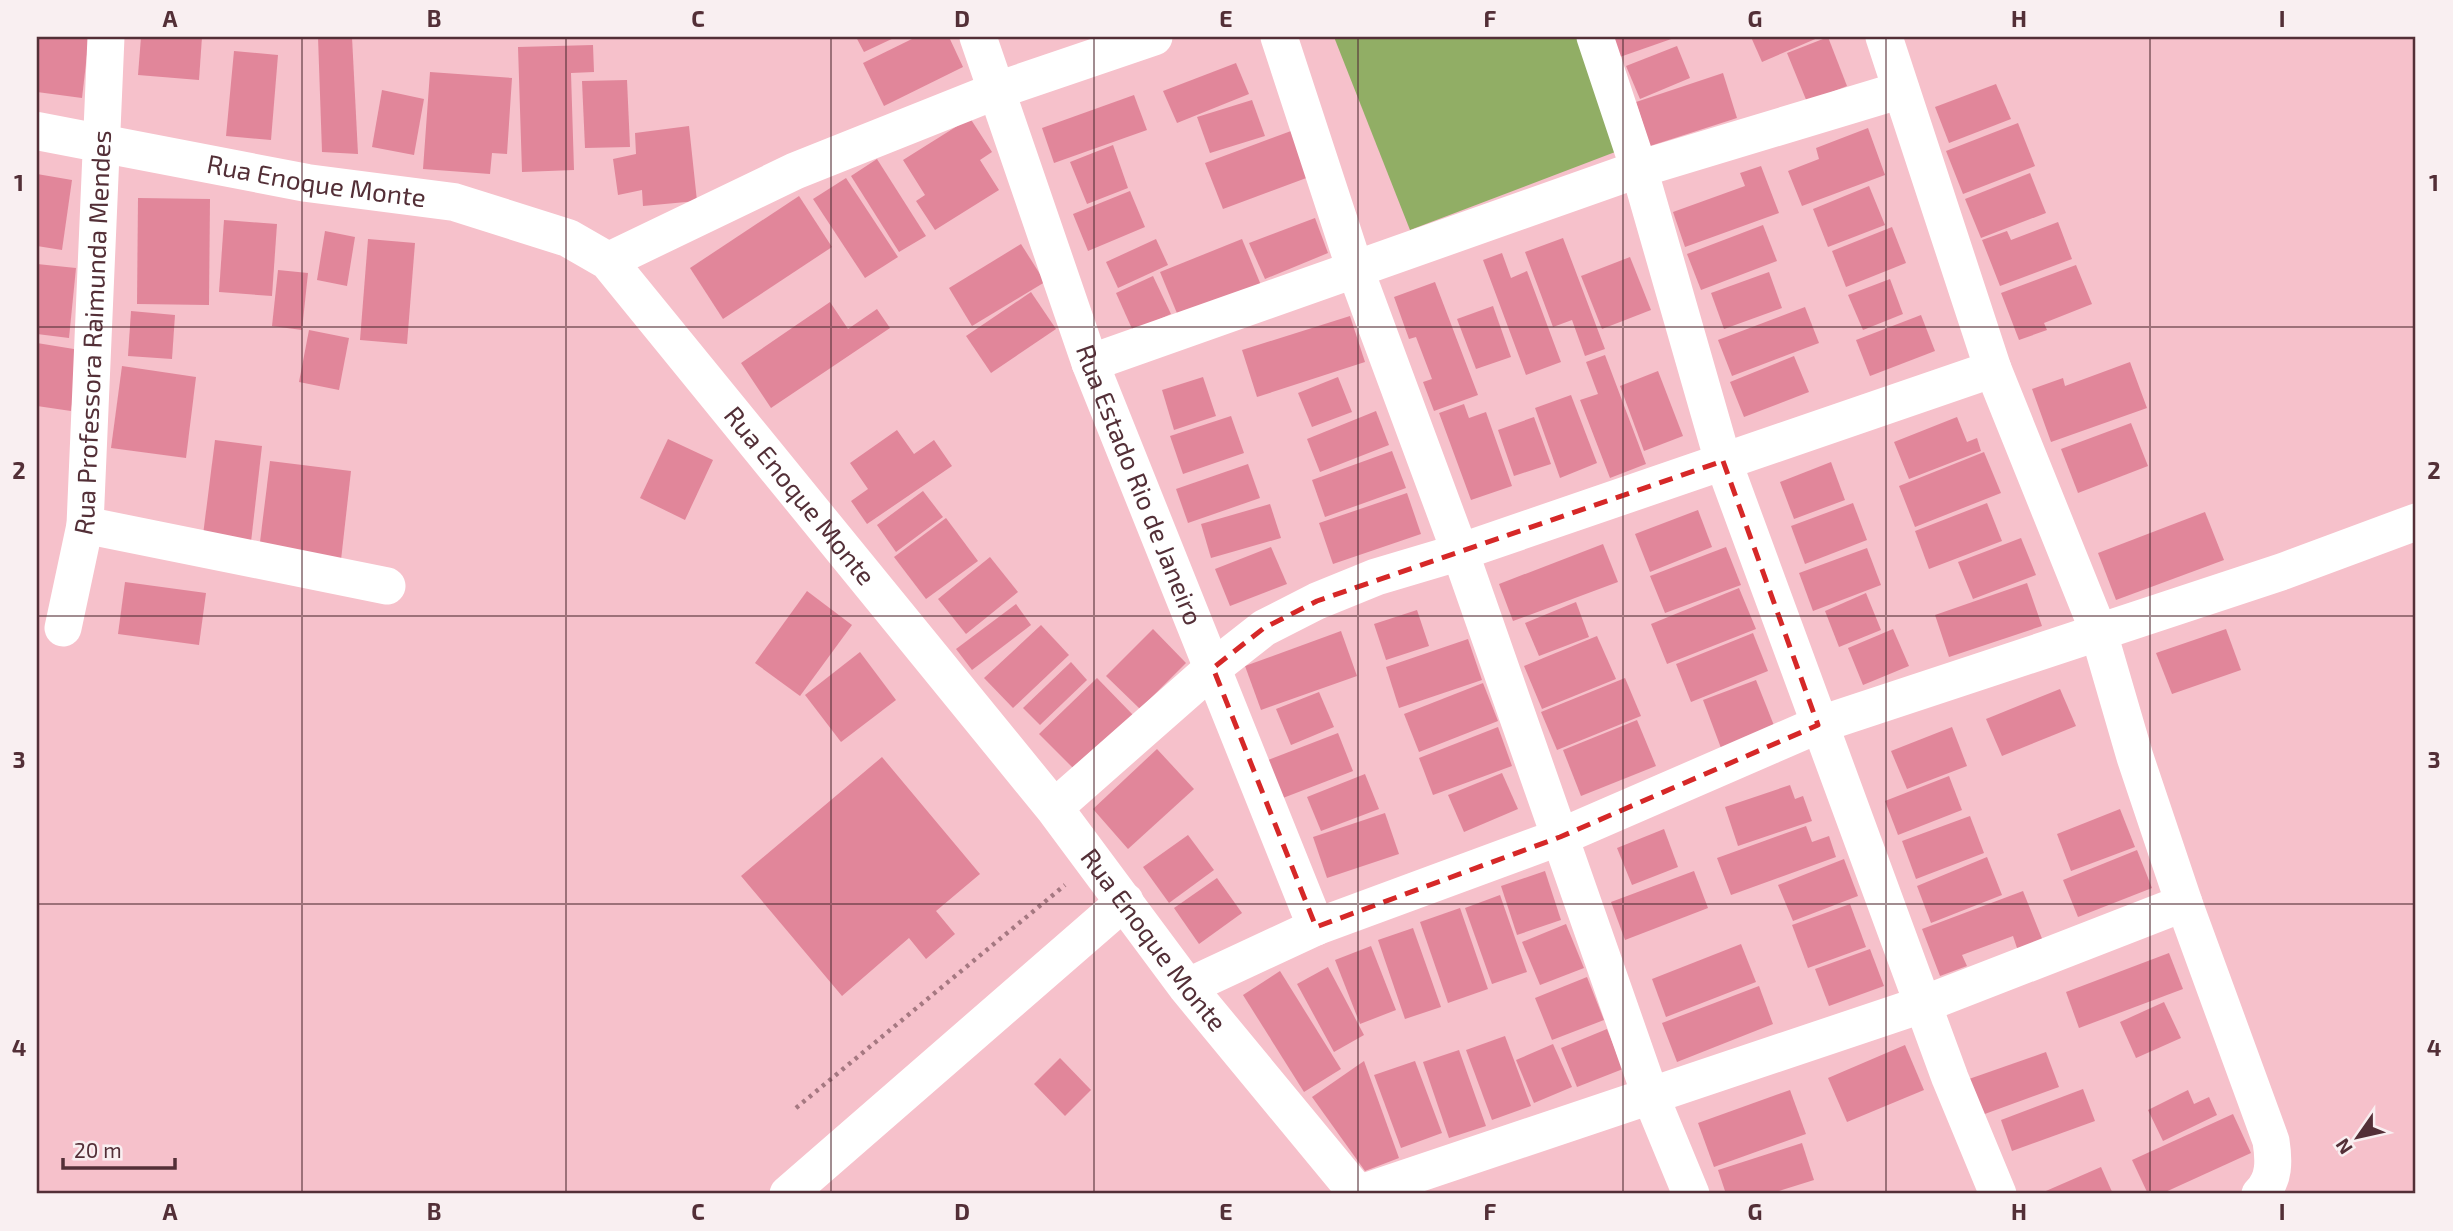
<svg xmlns="http://www.w3.org/2000/svg" width="2453" height="1231" viewBox="0 0 2453 1231" font-family="'Exo 2',sans-serif">
  <style>
    .green { fill: #91ae65 }
    .building { fill: #e1869a }
    .lines { fill: none; stroke-linecap: round; stroke-linejoin: round }
    .path { stroke: #a57881; stroke-width: 4.5; stroke-dasharray: 3.5 5; stroke-linecap: butt }
    .street { stroke: #fff; stroke-width: 37 }
    .secondary { stroke: #fff; stroke-width: 38 }
    .marked { fill: none; stroke: #d62828; stroke-width: 5; stroke-dasharray: 14 9; stroke-linejoin: round }
    .grid { fill: none; stroke: #532f37; stroke-width: 2; stroke-opacity: 0.55 }
    .labels { text-anchor: middle; stroke-width: 7; stroke-linejoin: round; paint-order: stroke }
    .street-label { font-size: 26px; fill: #532f37; stroke: #f9eff1 }
    .neatline { fill: none; stroke: #532f37; stroke-width: 2.5 }
    .grid-label { font-size: 23px; text-anchor: middle; font-weight: bold; fill: #532f37 }
  </style>
  <rect width="100%" height="100%" fill="#f6c1cb"/>
  <path class="green" d="M1334,37H1582L1623,149L1410,230Z"/>
  <g class="building">
    <path d="M37,37H89L82,98L37,92Z"/>
    <path d="M141,37H202L199,80L138,75Z"/>
    <path d="M318,37H352L358,154L322,152Z"/>
    <path d="M856,37H896L864,52Z"/>
    <path d="M916,37H949L963,67L884,106L863,63Z"/>
    <path d="M1610,37H1677L1617,58Z"/>
    <path d="M1751,37H1820L1762,62Z"/>
    <path d="M1828,37L1847,86L1807,102L1787,53Z"/>
    <path d="M593,45L594,72L571,73L574,170L522,172L518,47Z"/>
    <path d="M1677,46L1690,78L1640,99L1626,66Z"/>
    <path d="M234,51L278,55L271,140L226,136Z"/>
    <path d="M1236,63L1249,94L1177,123L1163,91Z"/>
    <path d="M430,72L512,78L507,154L492,153L490,174L423,169Z"/>
    <path d="M1723,73L1737,118L1650,146L1636,102Z"/>
    <path d="M627,80L630,147L585,148L582,81Z"/>
    <path d="M1996,84L2011,119L1949,143L1935,107Z"/>
    <path d="M382,90L424,99L414,155L372,147Z"/>
    <path d="M1134,95L1147,130L1054,163L1042,128Z"/>
    <path d="M1252,100L1265,136L1210,153L1197,117Z"/>
    <path d="M970,118L992,152L980,160L999,190L935,230L916,201L925,195L903,160Z"/>
    <path d="M2018,123L2035,166L1963,194L1946,151Z"/>
    <path d="M689,126L697,201L643,206L642,190L618,195L613,159L636,154L635,133Z"/>
    <path d="M1868,128L1885,175L1802,206L1788,171L1819,159L1816,148Z"/>
    <path d="M1291,131L1309,177L1223,209L1205,163Z"/>
    <path d="M1113,145L1128,188L1087,204L1070,162Z"/>
    <path d="M877,159L926,236L899,252L851,176Z"/>
    <path d="M1761,166L1779,213L1685,247L1673,212L1745,186L1740,173Z"/>
    <path d="M2030,173L2046,213L1981,238L1965,199Z"/>
    <path d="M37,174L72,180L62,250L37,246Z"/>
    <path d="M846,178L898,257L865,278L813,199Z"/>
    <path d="M1869,186L1885,225L1828,247L1813,209Z"/>
    <path d="M1130,191L1145,227L1088,251L1073,214Z"/>
    <path d="M799,196L832,247L723,319L690,268Z"/>
    <path d="M138,198L210,199L209,305L137,304Z"/>
    <path d="M1315,218L1328,253L1265,279L1249,243Z"/>
    <path d="M224,220L277,224L272,296L219,292Z"/>
    <path d="M2058,222L2072,259L2000,286L1982,240L2007,231L2011,240Z"/>
    <path d="M1763,225L1777,261L1701,290L1687,254Z"/>
    <path d="M1892,227L1906,263L1846,287L1832,251Z"/>
    <path d="M325,231L355,237L347,286L317,280Z"/>
    <path d="M1563,238L1605,349L1585,356L1572,320L1553,327L1525,252Z"/>
    <path d="M368,239L415,243L407,344L360,340Z"/>
    <path d="M1156,239L1168,265L1118,288L1106,262Z"/>
    <path d="M1242,239L1263,290L1181,323L1160,272Z"/>
    <path d="M1021,244L1045,282L972,326L949,288Z"/>
    <path d="M1502,253L1511,278L1527,271L1561,362L1526,375L1483,260Z"/>
    <path d="M1630,257L1651,310L1602,329L1581,276Z"/>
    <path d="M37,264L76,268L69,338L37,334Z"/>
    <path d="M2076,265L2092,304L2044,323L2047,330L2019,340L2001,293Z"/>
    <path d="M278,270L308,273L302,330L272,326Z"/>
    <path d="M1769,272L1782,308L1724,329L1711,293Z"/>
    <path d="M1153,276L1171,314L1133,331L1116,293Z"/>
    <path d="M1890,279L1903,314L1863,330L1848,295Z"/>
    <path d="M1435,282L1478,395L1434,411L1423,382L1432,379L1416,337L1409,339L1394,297Z"/>
    <path d="M1031,292L1056,329L991,373L966,336Z"/>
    <path d="M830,302L848,329L877,309L890,328L771,408L741,363Z"/>
    <path d="M1493,306L1511,357L1476,369L1457,319Z"/>
    <path d="M1805,307L1819,343L1732,376L1718,340Z"/>
    <path d="M131,311L175,315L172,359L128,356Z"/>
    <path d="M1921,315L1935,351L1870,376L1856,340Z"/>
    <path d="M1350,316L1365,362L1257,397L1242,350Z"/>
    <path d="M309,330L349,338L339,390L299,382Z"/>
    <path d="M37,343L80,350L71,411L37,406Z"/>
    <path d="M1605,355L1646,464L1610,478L1580,400L1598,394L1586,362Z"/>
    <path d="M1794,356L1809,392L1744,417L1730,382Z"/>
    <path d="M2130,362L2147,408L2051,442L2032,389L2063,378L2065,386Z"/>
    <path d="M122,366L196,377L186,458L111,448Z"/>
    <path d="M1658,371L1683,436L1644,451L1620,386Z"/>
    <path d="M1203,377L1216,416L1174,430L1162,390Z"/>
    <path d="M1338,377L1352,412L1312,427L1298,393Z"/>
    <path d="M1571,395L1597,463L1560,478L1535,408Z"/>
    <path d="M1464,404L1469,418L1486,412L1512,486L1471,500L1439,413Z"/>
    <path d="M1376,411L1389,445L1320,472L1307,439Z"/>
    <path d="M1231,416L1244,453L1183,474L1170,436Z"/>
    <path d="M1534,417L1551,464L1514,476L1498,430Z"/>
    <path d="M1957,417L1967,442L1977,438L1981,451L1909,479L1894,442Z"/>
    <path d="M2131,423L2148,466L2078,493L2061,449Z"/>
    <path d="M897,430L914,454L934,440L952,466L867,524L851,501L868,489L850,463Z"/>
    <path d="M668,439L713,460L685,520L640,498Z"/>
    <path d="M215,440L262,446L251,542L203,535Z"/>
    <path d="M1392,451L1406,488L1325,517L1312,480Z"/>
    <path d="M1984,452L2001,493L1915,527L1899,486Z"/>
    <path d="M270,461L351,471L341,560L259,550Z"/>
    <path d="M1831,462L1845,500L1794,519L1780,482Z"/>
    <path d="M1248,464L1260,498L1188,523L1176,489Z"/>
    <path d="M923,491L943,517L896,552L877,525Z"/>
    <path d="M1407,493L1421,534L1333,564L1319,523Z"/>
    <path d="M1853,503L1867,540L1805,564L1791,526Z"/>
    <path d="M1987,503L2002,541L1929,569L1915,531Z"/>
    <path d="M1270,504L1281,538L1211,558L1201,524Z"/>
    <path d="M1698,510L1712,547L1650,572L1635,534Z"/>
    <path d="M2205,512L2224,560L2116,600L2098,553Z"/>
    <path d="M946,518L978,561L926,599L894,557Z"/>
    <path d="M2021,538L2036,575L1973,599L1958,562Z"/>
    <path d="M1603,544L1618,582L1513,621L1499,584Z"/>
    <path d="M1271,547L1287,584L1230,606L1215,569Z"/>
    <path d="M1726,547L1741,585L1665,613L1650,576Z"/>
    <path d="M1867,548L1881,585L1813,611L1799,573Z"/>
    <path d="M990,557L1018,592L966,634L938,599Z"/>
    <path d="M125,582L206,593L199,645L118,634Z"/>
    <path d="M2027,583L2042,626L1949,657L1935,615Z"/>
    <path d="M1739,588L1756,629L1667,664L1651,624Z"/>
    <path d="M807,591L852,625L800,696L755,663Z"/>
    <path d="M1866,593L1881,630L1839,647L1825,611Z"/>
    <path d="M1576,602L1589,637L1539,656L1525,623Z"/>
    <path d="M1016,604L1031,625L972,670L956,649Z"/>
    <path d="M1417,610L1429,646L1386,660L1374,624Z"/>
    <path d="M1041,625L1069,655L1013,708L984,678Z"/>
    <path d="M1153,629L1186,663L1140,709L1106,676Z"/>
    <path d="M1893,629L1909,666L1863,685L1848,648Z"/>
    <path d="M2226,629L2241,670L2172,694L2156,653Z"/>
    <path d="M1341,631L1357,676L1261,710L1245,666Z"/>
    <path d="M1753,633L1768,671L1691,702L1676,664Z"/>
    <path d="M1597,636L1616,679L1542,709L1524,666Z"/>
    <path d="M1468,639L1482,680L1399,708L1386,667Z"/>
    <path d="M860,652L896,700L841,742L805,695Z"/>
    <path d="M1071,662L1087,680L1040,725L1023,708Z"/>
    <path d="M1097,678L1134,716L1077,772L1039,734Z"/>
    <path d="M1625,678L1641,716L1557,750L1541,712Z"/>
    <path d="M1756,680L1775,728L1721,748L1703,700Z"/>
    <path d="M1483,683L1498,721L1419,752L1404,714Z"/>
    <path d="M2060,689L2076,726L2002,756L1986,719Z"/>
    <path d="M1319,692L1334,727L1291,745L1276,709Z"/>
    <path d="M1637,720L1656,766L1581,796L1563,750Z"/>
    <path d="M1498,727L1512,766L1433,795L1419,758Z"/>
    <path d="M1952,727L1967,766L1907,789L1891,751Z"/>
    <path d="M1338,733L1353,771L1283,798L1268,760Z"/>
    <path d="M1157,749L1194,789L1128,849L1093,809Z"/>
    <path d="M882,757L980,874L936,911L955,934L926,959L909,938L842,996L741,876Z"/>
    <path d="M1502,773L1518,809L1464,832L1448,795Z"/>
    <path d="M1365,774L1379,809L1321,831L1307,797Z"/>
    <path d="M1949,776L1962,810L1898,835L1885,801Z"/>
    <path d="M1790,785L1795,799L1803,796L1812,821L1738,846L1725,807Z"/>
    <path d="M2120,809L2135,847L2071,871L2057,834Z"/>
    <path d="M1385,813L1399,854L1327,878L1313,837Z"/>
    <path d="M1970,816L1984,853L1916,879L1902,841Z"/>
    <path d="M1806,826L1812,842L1829,836L1836,857L1731,895L1717,858Z"/>
    <path d="M1664,829L1678,867L1632,885L1617,848Z"/>
    <path d="M1188,835L1214,870L1169,903L1143,867Z"/>
    <path d="M2137,850L2152,888L2078,917L2063,880Z"/>
    <path d="M1987,857L2002,895L1931,923L1917,886Z"/>
    <path d="M1844,859L1858,896L1793,921L1778,885Z"/>
    <path d="M1545,871L1561,920L1517,935L1501,886Z"/>
    <path d="M1694,871L1708,908L1625,940L1611,902Z"/>
    <path d="M1217,878L1242,913L1199,944L1174,908Z"/>
    <path d="M2023,891L2043,941L2018,951L2013,936L1962,955L1967,966L1940,976L1922,929Z"/>
    <path d="M1500,895L1527,972L1492,984L1465,908Z"/>
    <path d="M1850,904L1866,947L1808,968L1792,925Z"/>
    <path d="M1460,908L1488,989L1448,1003L1420,922Z"/>
    <path d="M1566,924L1584,968L1540,985L1522,942Z"/>
    <path d="M1413,928L1441,1007L1405,1019L1378,940Z"/>
    <path d="M1741,944L1756,982L1666,1017L1652,979Z"/>
    <path d="M1371,946L1396,1010L1360,1024L1335,960Z"/>
    <path d="M1870,949L1884,986L1829,1006L1815,969Z"/>
    <path d="M2169,953L2183,989L2079,1028L2066,992Z"/>
    <path d="M1328,967L1364,1035L1334,1052L1297,984Z"/>
    <path d="M1280,971L1341,1069L1304,1092L1243,995Z"/>
    <path d="M1587,977L1604,1020L1552,1040L1535,998Z"/>
    <path d="M1759,986L1773,1024L1677,1062L1662,1023Z"/>
    <path d="M2164,1002L2181,1038L2136,1058L2120,1022Z"/>
    <path d="M1607,1029L1623,1069L1577,1087L1561,1048Z"/>
    <path d="M1505,1036L1531,1106L1492,1120L1466,1050Z"/>
    <path d="M1553,1044L1572,1087L1534,1103L1516,1060Z"/>
    <path d="M1905,1045L1924,1090L1847,1122L1828,1078Z"/>
    <path d="M1459,1050L1486,1126L1449,1138L1423,1062Z"/>
    <path d="M2046,1052L2059,1087L1982,1115L1969,1079Z"/>
    <path d="M1060,1058L1091,1090L1065,1116L1034,1084Z"/>
    <path d="M1364,1061L1399,1158L1365,1171L1312,1097Z"/>
    <path d="M1415,1061L1442,1133L1401,1148L1374,1075Z"/>
    <path d="M2083,1089L2095,1121L2012,1151L2001,1120Z"/>
    <path d="M1790,1090L1806,1134L1714,1167L1698,1123Z"/>
    <path d="M2188,1090L2194,1104L2209,1097L2217,1115L2163,1141L2148,1110Z"/>
    <path d="M2233,1114L2251,1153L2161,1194H2148L2132,1160Z"/>
    <path d="M1802,1143L1814,1180L1769,1194H1726L1718,1170Z"/>
    <path d="M2101,1167L2113,1194H2039Z"/>
  </g>
  <g class="lines">
    <path class="path" d="M796,1108L1065,885"/>
    <g class="street">
      <path id="s1" d="M978,37L1090,363L1316,927"/>
      <path d="M1279,37L1355,269L1460,552L1651,1097L1691,1194"/>
      <path d="M1595,37L1639,169L1723,461L1950,1078L1998,1194"/>
      <path d="M1884,37L1993,369L2098,630L2135,757L2184,903L2271,1141C2274,1160 2275,1180 2260,1194"/>
      <path d="M608,261L795,171L998,90L1154,37"/>
      <path d="M1090,363L1639,169L1901,90"/>
      <path d="M85,525L387,586"/>
      <path id="s2" d="M63,628L85,525L106,37"/>
      <path d="M1054,808L1213,668L1264,628L1317,601L1376,577L1460,552L1993,369"/>
      <path d="M1187,987L1316,927L1560,837L1818,725L2284,571L2416,522"/>
      <path d="M788,1194L1125,901"/>
      <path d="M1358,1194L1924,1004L2184,903"/>
    </g>
    <path class="secondary" id="s3" d="M37,131L307,183L454,202L568,238L608,261L1054,808L1187,987L1358,1194"/>
  </g>
  <path class="marked" d="M1723,461L1818,725L1560,837L1316,927L1213,668L1264,628L1317,601Z"/>
  <path class="grid" d="M302,37V1194M566,37V1194M831,37V1194M1094,37V1194M1358,37V1194M1623,37V1194M1886,37V1194M2150,37V1194M37,327H2416M37,616H2416M37,904H2416"/>
  <g class="labels">
    <g class="street-label">
      <text dy="9" stroke="none"><textPath href="#s3" startOffset="284">Rua Enoque Monte</textPath></text>
      <text dy="9" stroke="none"><textPath href="#s2" startOffset="298">Rua Professora Raimunda Mendes</textPath></text>
      <text dy="9" stroke="none"><textPath href="#s1" startOffset="476">Rua Estado Rio de Janeiro</textPath></text>
      <text dy="9" stroke="none"><textPath href="#s3" startOffset="892">Rua Enoque Monte</textPath></text>
      <text dy="9" stroke="none"><textPath href="#s3" startOffset="1460">Rua Enoque Monte</textPath></text>
    </g>
  </g>
  <rect width="2453" height="1231" fill="none" stroke="#f9eff1" stroke-width="77"/>
  <g transform="translate(2358 1137) rotate(236)" stroke="#f9eff1" stroke-width="5" paint-order="stroke">
  <path d="M0-5L12 26L0 18L-12 26Z" fill="#532f37"/>
  <text y="-10" font-size="19" font-weight="bold" text-anchor="middle" fill="#532f37">N</text>
  </g>
  <path d="M63 1158v10h112v-10" fill="none" stroke="#532f37" stroke-width="3.5"/>
  <text x="74" y="1158" font-size="21" fill="#532f37" stroke="#f9eff1" stroke-width="5" paint-order="stroke">20 m</text>
  <rect x="38" y="38" width="2376" height="1154" class="neatline"/>
  <g class="grid-label">
    <text x="170" y="27">A</text>
    <text x="434" y="27">B</text>
    <text x="698" y="27">C</text>
    <text x="962" y="27">D</text>
    <text x="1226" y="27">E</text>
    <text x="1490" y="27">F</text>
    <text x="1755" y="27">G</text>
    <text x="2019" y="27">H</text>
    <text x="2282" y="27">I</text>
    <text x="19" y="191">1</text>
    <text x="2434" y="191">1</text>
    <text x="19" y="479">2</text>
    <text x="2434" y="479">2</text>
    <text x="19" y="768">3</text>
    <text x="2434" y="768">3</text>
    <text x="19" y="1056">4</text>
    <text x="2434" y="1056">4</text>
    <text x="170" y="1220">A</text>
    <text x="434" y="1220">B</text>
    <text x="698" y="1220">C</text>
    <text x="962" y="1220">D</text>
    <text x="1226" y="1220">E</text>
    <text x="1490" y="1220">F</text>
    <text x="1755" y="1220">G</text>
    <text x="2019" y="1220">H</text>
    <text x="2282" y="1220">I</text>
  </g>
</svg>
